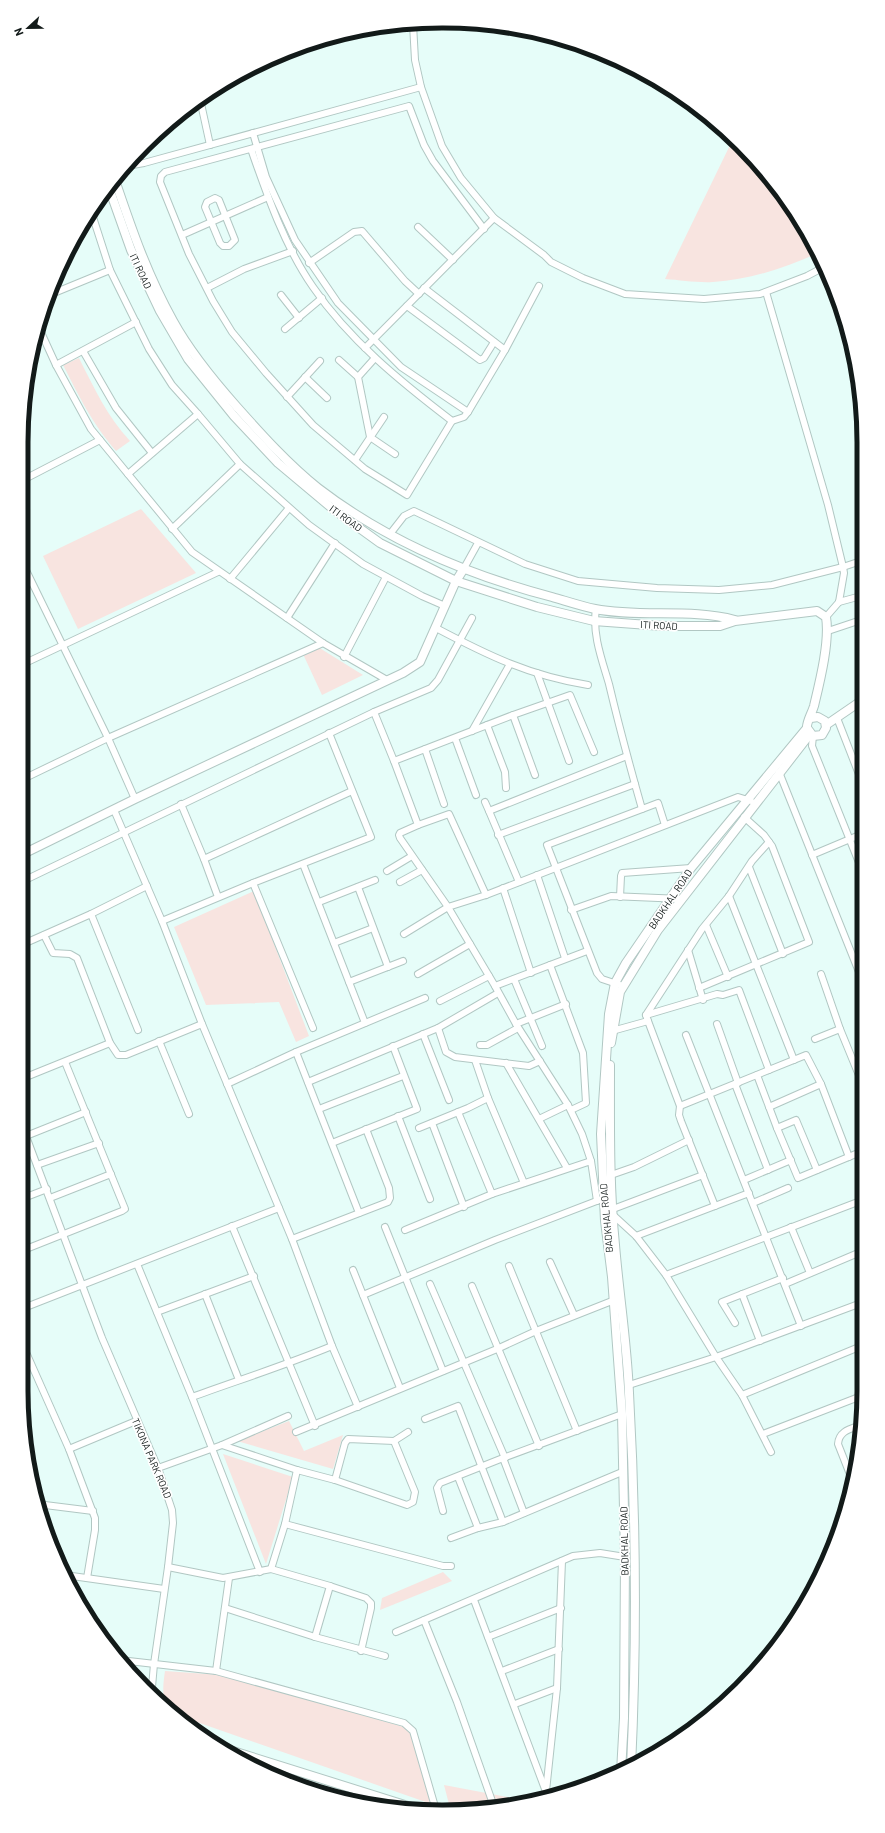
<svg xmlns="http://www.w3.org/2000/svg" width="885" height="1833" viewBox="0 0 885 1833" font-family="Barlow,sans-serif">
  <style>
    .green { fill: #f8e4e0 }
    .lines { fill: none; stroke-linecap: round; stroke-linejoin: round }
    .street-casing { stroke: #b1c7c3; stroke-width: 8 }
    .secondary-casing { stroke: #b1c7c3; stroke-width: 10 }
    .street { stroke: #fff; stroke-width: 6 }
    .secondary { stroke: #fff; stroke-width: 8 }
    .labels { text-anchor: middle; stroke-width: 3.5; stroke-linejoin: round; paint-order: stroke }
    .street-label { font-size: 10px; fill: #121a19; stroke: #fff }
    .rim { fill: none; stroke: #121a19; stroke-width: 5 }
  </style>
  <rect width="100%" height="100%" fill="#e6fdf9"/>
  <g class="green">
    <path d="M732,141L777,186L816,254C784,268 749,280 713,282C698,283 680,280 665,279Z"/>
    <path d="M79,358C94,388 107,416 130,441L116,451C92,423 80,398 63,365Z"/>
    <path d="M141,509L196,573L78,629L43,556Z"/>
    <path d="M318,647L363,675L322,695L303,654Z"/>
    <path d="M254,891L309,1036L296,1042L279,1002L206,1005L174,927Z"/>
    <path d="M289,1421L304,1451L343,1435L333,1469L237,1441Z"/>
    <path d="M223,1454L293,1477L266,1564Z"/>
    <path d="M443,1572L452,1581L380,1610L382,1598Z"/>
    <path d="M165,1671L221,1675L408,1728L437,1806L174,1714C160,1704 163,1685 165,1671Z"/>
    <path d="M444,1785L528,1801L497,1808L453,1810L450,1808Z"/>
  </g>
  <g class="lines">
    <defs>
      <g id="street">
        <path d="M413,24L415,60L421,87L442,146L461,178L494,218L544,255L551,262L583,278L625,294L704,299L760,294L807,276L824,267"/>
        <path d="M200,99L210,145"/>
        <path d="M253,133L266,177L295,240L338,303L401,367L468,412"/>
        <path d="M251,149C267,195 285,247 313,287C349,340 401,382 452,421L464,417L468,412L505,350L539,286"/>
        <path d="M127,166L144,163L421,87"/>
        <path d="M215,198L219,200L235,240L229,246H223L220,243L205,207L207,202Z"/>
        <path d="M91,211L110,270L149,349L172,385L198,414L240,464L309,525L363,564L422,596L445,606"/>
        <path d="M418,227L453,260"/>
        <path d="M182,235L268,197"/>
        <path d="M309,263L354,232L362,231L405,281L419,294"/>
        <path d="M207,288L244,269L293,251"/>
        <path d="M424,288L505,350"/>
        <path d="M766,292L828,505L843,567L844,573L839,602L826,617"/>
        <path d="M49,295L110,270"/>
        <path d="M281,295L299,318"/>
        <path d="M407,306L480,360L484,358L494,342"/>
        <path d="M39,328L56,365L91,429L192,552L323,643L387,680"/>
        <path d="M285,329L322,298"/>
        <path d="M365,348L494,218"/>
        <path d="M83,351L116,408L152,453"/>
        <path d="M375,358L358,377L370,437L395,454"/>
        <path d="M339,360L358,377"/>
        <path d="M56,365L136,322"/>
        <path d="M305,377L327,398"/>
        <path d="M287,397L320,361"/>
        <path d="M452,421L407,495L365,469L313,425L266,373L232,332L213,301L189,254L160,182L161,176L165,172L409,106L424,145L433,161L484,229"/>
        <path d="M355,460L384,417"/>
        <path d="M128,474L198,414"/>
        <path d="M21,481L100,440"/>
        <path d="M172,529L240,464"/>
        <path d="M390,534L404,516L414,511L525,564L578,581L657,588L719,590L772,585L843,567L861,561"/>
        <path d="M21,560L108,738L135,799"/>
        <path d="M463,570L478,543"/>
        <path d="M230,579L289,508"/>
        <path d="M839,602L861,596"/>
        <path d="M596,609C592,634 602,660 609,684C619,726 630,767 642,809"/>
        <path d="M287,618L335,543"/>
        <path d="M436,628C487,655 530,676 588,685"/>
        <path d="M828,631L861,620"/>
        <path d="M344,657L386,577"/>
        <path d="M21,665L218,572"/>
        <path d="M537,673L569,761"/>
        <path d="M374,712L394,761L418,825L400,833L399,835L400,838L448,907L495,986L516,1024L568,1105L582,1134L591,1161"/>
        <path d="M513,715L535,775"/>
        <path d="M837,718L862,782"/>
        <path d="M487,725L505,772L506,788"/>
        <path d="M472,731L510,664"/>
        <path d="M813,736L812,746L862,870"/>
        <path d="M455,738L476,795"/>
        <path d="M425,749L444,804"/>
        <path d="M394,761L513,715L570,695L594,752"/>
        <path d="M779,772L863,982"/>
        <path d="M21,780L108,738L323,643"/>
        <path d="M485,802L489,811"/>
        <path d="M181,804L204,859L218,897"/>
        <path d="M114,810L162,921L202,1024L292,1239L332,1346L358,1407"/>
        <path d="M418,825L449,814L486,895"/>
        <path d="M498,835L635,784"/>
        <path d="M812,855L862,834"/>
        <path d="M204,859L352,791"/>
        <path d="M303,864L365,1023"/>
        <path d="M749,867L783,954"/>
        <path d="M387,871L412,856"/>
        <path d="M537,875L565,958"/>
        <path d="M21,882L374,712L431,688L438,680L472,618"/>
        <path d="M400,882L422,870"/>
        <path d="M519,882L489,811L627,756"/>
        <path d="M253,883L313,1028"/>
        <path d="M358,887L388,967"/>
        <path d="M503,888L531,973"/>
        <path d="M729,896L794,1060"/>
        <path d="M620,897L621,876L622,873L691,868"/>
        <path d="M319,902L375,880"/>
        <path d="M571,910L611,896L682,899"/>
        <path d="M91,914L138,1030"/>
        <path d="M162,921L253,883L371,837L329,733"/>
        <path d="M706,925L728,977"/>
        <path d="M404,934L448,907L486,895L738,797L751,801"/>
        <path d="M44,935L53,953L70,954L77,958L110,1043L118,1055H126L202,1024"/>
        <path d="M334,943L373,928"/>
        <path d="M21,945L91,914L147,886"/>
        <path d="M688,950L703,1000"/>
        <path d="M550,965L583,1053L586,1103L571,1110"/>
        <path d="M418,974L470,944"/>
        <path d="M821,974L840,1029L863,1085"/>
        <path d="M514,979L542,1046"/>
        <path d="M349,982L403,961"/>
        <path d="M495,986L587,951"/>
        <path d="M623,986L602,979L597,973L547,845L658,803L665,825"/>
        <path d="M699,988L809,942L772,846L764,835L744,817"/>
        <path d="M440,1001L489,976"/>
        <path d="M646,1015L702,929L729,896L752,861L769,842"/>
        <path d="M648,1021L680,1106L679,1115L681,1121L715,1206"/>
        <path d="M516,1024L566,1004"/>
        <path d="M717,1024L738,1083"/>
        <path d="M438,1028L446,1052L455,1057L529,1066L540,1061"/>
        <path d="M612,1031L648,1021L646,1015L717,994L723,995L739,990L769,1070"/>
        <path d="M423,1034L449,1100"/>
        <path d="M686,1035L801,1326"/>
        <path d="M815,1039L840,1029"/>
        <path d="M159,1041L189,1114"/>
        <path d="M480,1045H487L518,1028"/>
        <path d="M296,1052L359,1213"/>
        <path d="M475,1060L488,1098L524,1183"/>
        <path d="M506,1063L567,1168"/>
        <path d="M757,1075L777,1128L798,1178L863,1151"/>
        <path d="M21,1079L110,1043"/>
        <path d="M308,1082L438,1028L498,993"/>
        <path d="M227,1084L296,1052L425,998"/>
        <path d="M735,1084L768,1170"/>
        <path d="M680,1106L806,1055L821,1084L849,1157"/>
        <path d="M769,1107L821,1084"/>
        <path d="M319,1109L403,1076"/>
        <path d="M458,1112L492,1194L591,1161L597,1201"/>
        <path d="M398,1116L430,1199"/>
        <path d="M539,1119L568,1105"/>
        <path d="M21,1123L102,1338L158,1468L172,1510L173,1523L168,1567L154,1664L152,1687L156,1698"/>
        <path d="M432,1123L464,1207"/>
        <path d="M419,1128L468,1108L488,1098"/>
        <path d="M777,1128L796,1120L817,1170"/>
        <path d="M26,1136L86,1112"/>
        <path d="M332,1143L417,1109L393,1046"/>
        <path d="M37,1165L99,1143"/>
        <path d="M611,1175L634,1167L689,1140"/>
        <path d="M744,1180L791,1160"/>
        <path d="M50,1198L111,1174"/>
        <path d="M21,1199L47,1189"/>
        <path d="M753,1203L788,1188"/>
        <path d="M613,1209L703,1175"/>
        <path d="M613,1215L636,1236L666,1275L716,1357L742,1395L771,1452"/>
        <path d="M232,1226L315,1426"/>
        <path d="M385,1227L443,1371"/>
        <path d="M791,1227L810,1273"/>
        <path d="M405,1230L492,1194"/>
        <path d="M636,1236L749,1193"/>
        <path d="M292,1239L388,1202L390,1198L389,1188L366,1129"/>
        <path d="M21,1251L122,1211L125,1209L65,1062"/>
        <path d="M550,1262L574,1315"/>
        <path d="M137,1264L192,1397L260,1572"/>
        <path d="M509,1266L577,1431"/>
        <path d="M353,1270L400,1388"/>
        <path d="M666,1275L863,1200"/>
        <path d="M430,1284L505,1458"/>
        <path d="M785,1284L863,1251"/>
        <path d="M472,1286L539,1446"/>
        <path d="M205,1294L239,1380"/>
        <path d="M742,1294L760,1341"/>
        <path d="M363,1295L495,1240L607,1197"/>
        <path d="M21,1309L279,1208"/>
        <path d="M157,1312L254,1276"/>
        <path d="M735,1323L722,1302L783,1278"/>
        <path d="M21,1341L69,1449L95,1518V1530L87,1578"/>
        <path d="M629,1385L716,1357L864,1302"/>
        <path d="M742,1395L864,1345"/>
        <path d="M192,1397C239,1380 286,1365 332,1346"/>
        <path d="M425,1419L458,1406L503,1522"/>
        <path d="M296,1432L497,1349L536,1331L617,1299"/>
        <path d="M763,1434L864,1395"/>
        <path d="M222,1445L297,1470L335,1480L407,1505L413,1502L415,1492L394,1441"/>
        <path d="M69,1449L136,1421"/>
        <path d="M503,1458L524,1513"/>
        <path d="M158,1468L222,1445L288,1416"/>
        <path d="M458,1477L478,1528"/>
        <path d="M335,1480L345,1443L348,1439L394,1441L408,1432"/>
        <path d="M853,1482L838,1444C839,1431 850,1429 861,1425"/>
        <path d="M37,1504L93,1511"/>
        <path d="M443,1511L437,1488L440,1483L503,1458L622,1414"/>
        <path d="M285,1524L443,1566H451"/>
        <path d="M451,1538L478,1528L503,1522L622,1472"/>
        <path d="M168,1567L223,1578L271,1569L330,1586L366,1598L371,1603V1608L361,1651"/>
        <path d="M271,1569L285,1524L297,1470"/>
        <path d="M65,1575L164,1589"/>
        <path d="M474,1600L548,1797"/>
        <path d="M225,1608L315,1637L385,1656"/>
        <path d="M424,1620L457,1702L492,1801V1809"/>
        <path d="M396,1632L573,1556L600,1553L625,1557"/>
        <path d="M315,1637L330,1586"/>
        <path d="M488,1637L561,1608"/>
        <path d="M120,1660L216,1671L404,1723L413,1731L436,1810"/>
        <path d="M216,1671L229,1578"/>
        <path d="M502,1671L559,1649"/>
        <path d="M515,1704L557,1688"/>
        <path d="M546,1791L557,1688L562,1561"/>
      </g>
      <g id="secondary">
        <path d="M115,180C132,230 147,274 173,321C190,352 213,380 237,407C262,435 288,464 318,488C387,541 468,575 552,597C566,601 581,606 595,609C641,618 690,608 735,620"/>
        <path d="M109,188L131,250L160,311L188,359L234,416L278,463L333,509L380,543L456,581L537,607L594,621L662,626H720L735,621L817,611L826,617C830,641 820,681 814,706C812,713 806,723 807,728L813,736L822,735L826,728L825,721L818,717L811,718"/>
        <path d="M826,725L861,701"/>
        <path d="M21,855L135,799L403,673L420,662L456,581L463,570"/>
        <path d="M611,1043L620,992L658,930L810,734"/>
        <path d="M610,1065C610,1125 609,1185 615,1245C619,1294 627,1343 629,1393C636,1517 637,1642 631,1767"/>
        <path d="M220,1747L424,1811"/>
        <path d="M621,1772L624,1718L625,1557L622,1414L612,1277L605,1221L601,1134L609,1014L615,983L626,963L691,868L807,728"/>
      </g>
    </defs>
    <use href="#street" class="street-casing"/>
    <use href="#secondary" class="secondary-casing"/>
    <use href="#street" class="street"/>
    <use href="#secondary" class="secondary"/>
  </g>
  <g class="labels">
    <g class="street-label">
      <text transform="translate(141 271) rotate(65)" y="4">ITI ROAD</text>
      <text transform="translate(346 518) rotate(36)" y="4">ITI ROAD</text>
      <text transform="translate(659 625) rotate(3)" y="4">ITI ROAD</text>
      <text transform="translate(670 899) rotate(-56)" y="4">BADKHAL ROAD</text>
      <text transform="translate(606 1218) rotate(-95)" y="4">BADKHAL ROAD</text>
      <text transform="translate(152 1458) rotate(67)" y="4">TIKONA PARK ROAD</text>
      <text transform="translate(624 1541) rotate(-91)" y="4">BADKHAL ROAD</text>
    </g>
  </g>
  <path d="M0 0H885V1833H0ZM442 28H443A414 414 0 0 1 857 442V1391A414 414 0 0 1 443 1805H442A414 414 0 0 1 28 1391V442A414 414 0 0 1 442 28Z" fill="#fff" fill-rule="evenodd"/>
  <path class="rim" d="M442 28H443A414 414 0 0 1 857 442V1391A414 414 0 0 1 443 1805H442A414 414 0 0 1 28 1391V442A414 414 0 0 1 442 28Z"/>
  <g transform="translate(28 28) rotate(248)" stroke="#ffffff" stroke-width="3" paint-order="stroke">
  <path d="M0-3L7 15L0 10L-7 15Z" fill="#121a19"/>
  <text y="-6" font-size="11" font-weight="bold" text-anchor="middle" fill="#121a19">N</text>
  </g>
</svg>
